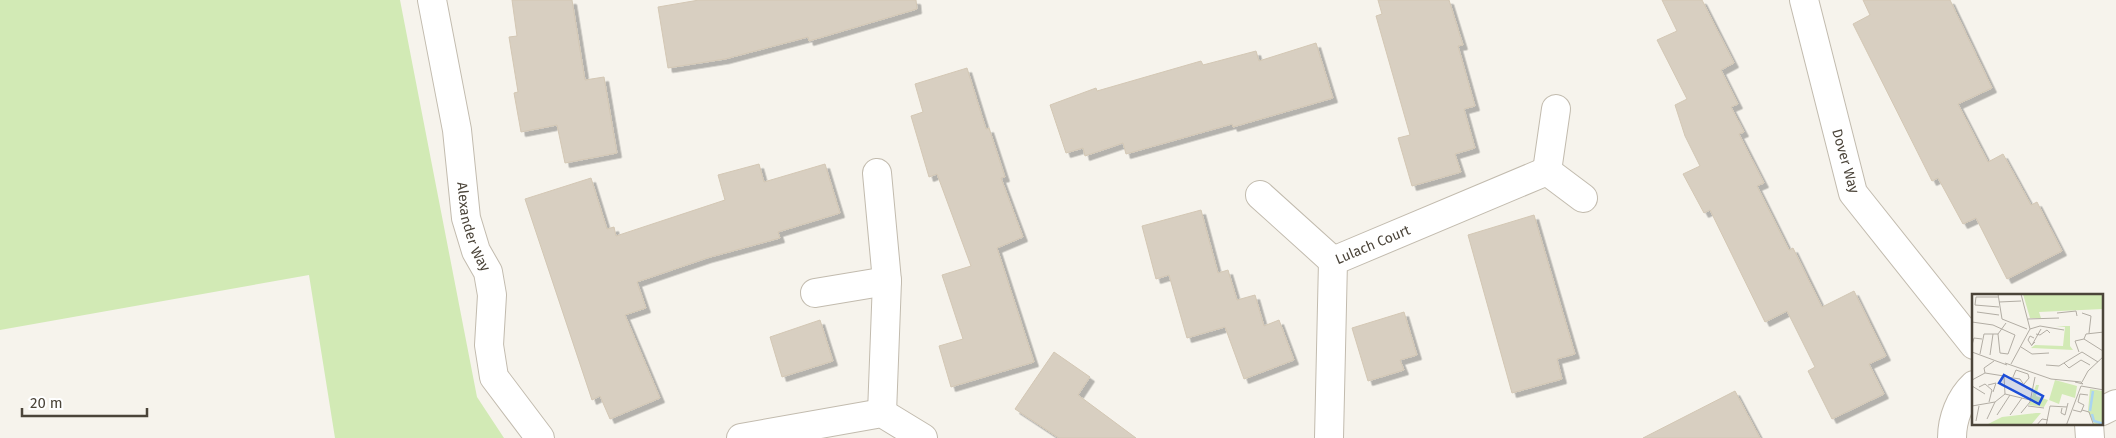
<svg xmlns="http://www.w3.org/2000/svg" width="2116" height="438" viewBox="0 0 2116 438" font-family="'Fira Sans',sans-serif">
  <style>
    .green { fill: #d2eab5 }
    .building { fill: #d8cfc1; stroke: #d3c7b4; filter: url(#shadow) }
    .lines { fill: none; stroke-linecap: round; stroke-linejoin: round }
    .minor-casing { stroke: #c2bbae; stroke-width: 30 }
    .minor { stroke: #fff; stroke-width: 28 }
    .labels { text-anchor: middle; stroke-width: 5; stroke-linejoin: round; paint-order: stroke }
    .street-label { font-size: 14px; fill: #4b4439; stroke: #fff }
    .inset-river { fill: none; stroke: #a9d4f2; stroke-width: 2.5 }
    .inset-road { fill: none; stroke: #b2ada4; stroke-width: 1 }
    .view { fill: #1d4ed8; fill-opacity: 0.15; stroke: #1d4ed8; stroke-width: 2.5 }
    .inset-edge { fill: none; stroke: #4b4439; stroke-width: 2.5 }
  </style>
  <defs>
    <filter id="shadow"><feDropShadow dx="4.5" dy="4.5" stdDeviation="0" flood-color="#0004"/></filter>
  </defs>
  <rect width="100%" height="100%" fill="#f6f3ec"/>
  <path class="green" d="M0,0H400L477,397L504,438H335L309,275L0,330Z"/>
  <g class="building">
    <path d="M512,0H572L585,80L604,77L617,153L565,163L557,125L521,132L514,93L518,92L509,37L517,36Z"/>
    <path d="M699,0H916L917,9L809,41L808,37L725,59L668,68L658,7Z"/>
    <path d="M1378,0H1449L1463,45L1458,46L1475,106L1464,109L1475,148L1455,154L1461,172L1412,186L1398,138L1410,135L1376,16L1382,14Z"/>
    <path d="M1662,0H1702L1734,63L1721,70L1738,104L1731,107L1744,132L1739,134L1764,183L1757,186L1789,250L1793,248L1822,307L1854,291L1886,356L1869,364L1884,394L1832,419L1808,371L1815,367L1787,311L1765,322L1710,210L1704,213L1683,174L1700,166L1685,136L1675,105L1687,99L1657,40L1677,31Z"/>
    <path d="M1863,0H1950L1992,88L1958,104L1988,162L2003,154L2031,205L2037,202L2062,251L2007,279L1976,218L1963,224L1938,178L1932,181L1853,24L1870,15Z"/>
    <path d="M1316,43L1333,98L1233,127L1232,124L1126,154L1123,143L1085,156L1083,148L1066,153L1050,105L1096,88L1097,91L1201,61L1203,65L1256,51L1259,61Z"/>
    <path d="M967,68L986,129L989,128L1005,177L1001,178L1023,237L997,248L1034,362L951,387L939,346L963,339L942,275L971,266L937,174L929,177L911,116L923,112L915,84Z"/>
    <path d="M759,164L764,182L825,164L840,213L778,232L780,238L707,258L637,282L646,308L625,315L660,398L610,419L600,396L592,400L525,199L591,178L607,229L614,227L616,236L725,200L718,175Z"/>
    <path d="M1201,210L1218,273L1228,270L1237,300L1255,295L1264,326L1279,320L1294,360L1244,379L1225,327L1187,338L1169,275L1156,279L1142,226Z"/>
    <path d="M1534,215L1575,354L1557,359L1562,379L1512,393L1468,235Z"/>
    <path d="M1404,312L1417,355L1400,360L1404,370L1368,381L1352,328Z"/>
    <path d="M820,320L833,361L782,377L770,337Z"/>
    <path d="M1054,352L1090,377L1078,395L1136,438H1059L1015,409Z"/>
    <path d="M1735,391L1760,438H1643Z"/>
  </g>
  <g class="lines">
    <defs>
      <g id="minor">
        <path id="s1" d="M432,0L457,130L466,218L476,251L488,272L492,295L489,345L494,377L540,438"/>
        <path d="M1804,0L1853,193L1974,345"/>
        <path d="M1547,171L1556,109"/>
        <path d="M1547,171L1583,198"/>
        <path d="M877,173L887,281L882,413"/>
        <path d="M1260,195L1333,261"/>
        <path d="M815,293L887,281"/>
        <path d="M2102,411L2116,404"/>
        <path d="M2089,424L2090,438"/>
        <path d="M741,438L882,413L923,438"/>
        <path id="s2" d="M1329,438L1333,261L1547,171"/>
        <path d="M1952,438C1952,419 1960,398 1974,385"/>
      </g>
    </defs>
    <use href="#minor" class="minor-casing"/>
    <use href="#minor" class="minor"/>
  </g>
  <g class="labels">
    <g class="street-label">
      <text transform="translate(1846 161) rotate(74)" y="5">Dover Way</text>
      <text dy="5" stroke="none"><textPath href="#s1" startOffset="231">Alexander Way</textPath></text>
      <text dy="5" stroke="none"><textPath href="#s2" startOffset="220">Lulach Court</textPath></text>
    </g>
  </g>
  <g transform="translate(1972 294)">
    <rect width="131" height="131" fill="#f6f3ec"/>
    <path d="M51,0H131V15L67,18L69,24H58ZM84,32H98V52L101,56L59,54L63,51L91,52L93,33ZM83,86L105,92L103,104L90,100L87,110L77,106ZM64,91H67L64,102L76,106L72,113L57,111ZM118,95L131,97V130L123,131L116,117ZM64,119H69L59,131L12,132L30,123Z" fill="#d2eab5"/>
    <path class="inset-river" d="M118,117L121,97M120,120L122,127L132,130"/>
    <path class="inset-road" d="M26,0L30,25L55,35M49,0L58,35M26,3H4L3,11L27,13M27,8L49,7M5,18L27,21M85,19L104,17L105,22M110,19L119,22L117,39M56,25L87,24M0,28L21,31L43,41L36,60L28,59L26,40M58,35L68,32L92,36M64,40L68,41L75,36L78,39M112,45L131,57M63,48L60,51L69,35M0,51L2,44L10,45M60,52L56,46L58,42L62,44M49,53L60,60L77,59M0,58L35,71M107,58L103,47L112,45L114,40L132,38M8,60L12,40H26L34,29M18,61L21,40M33,69L79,85L109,88L111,90L103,88M92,69L97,74L109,66L118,71M39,70L58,35M74,71L87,72L110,58L126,68M13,79L12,74L22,67M32,82L33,100M35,83L48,85L54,94L61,96M41,83L44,76L56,80L57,84L52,90M0,86L13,79L32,82M110,88L116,77L132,62M16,91L24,89L21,98M0,92L13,100M109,92L132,96M7,93L13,90L20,96L17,108M0,112L23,108L33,100L58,106M56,112L72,114M90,114L89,119L93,121L96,109M101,116L109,118L112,111L106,108L108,100L116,101M110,116L117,118L122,132M49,119L58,108L63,83M25,121L38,101M38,121L50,104M15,125L23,108M4,127L7,112M64,132L70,125L76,126M74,132L78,112L95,113M94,132L109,92"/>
    <path class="view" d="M32,81L71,102L67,110L27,89Z"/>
    <rect width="131" height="131" class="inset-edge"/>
  </g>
  <path d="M22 408v8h125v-8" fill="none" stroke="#4b4439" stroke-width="2.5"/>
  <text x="30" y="408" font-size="15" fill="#4b4439" stroke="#ffffff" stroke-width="4" paint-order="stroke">20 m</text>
</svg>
